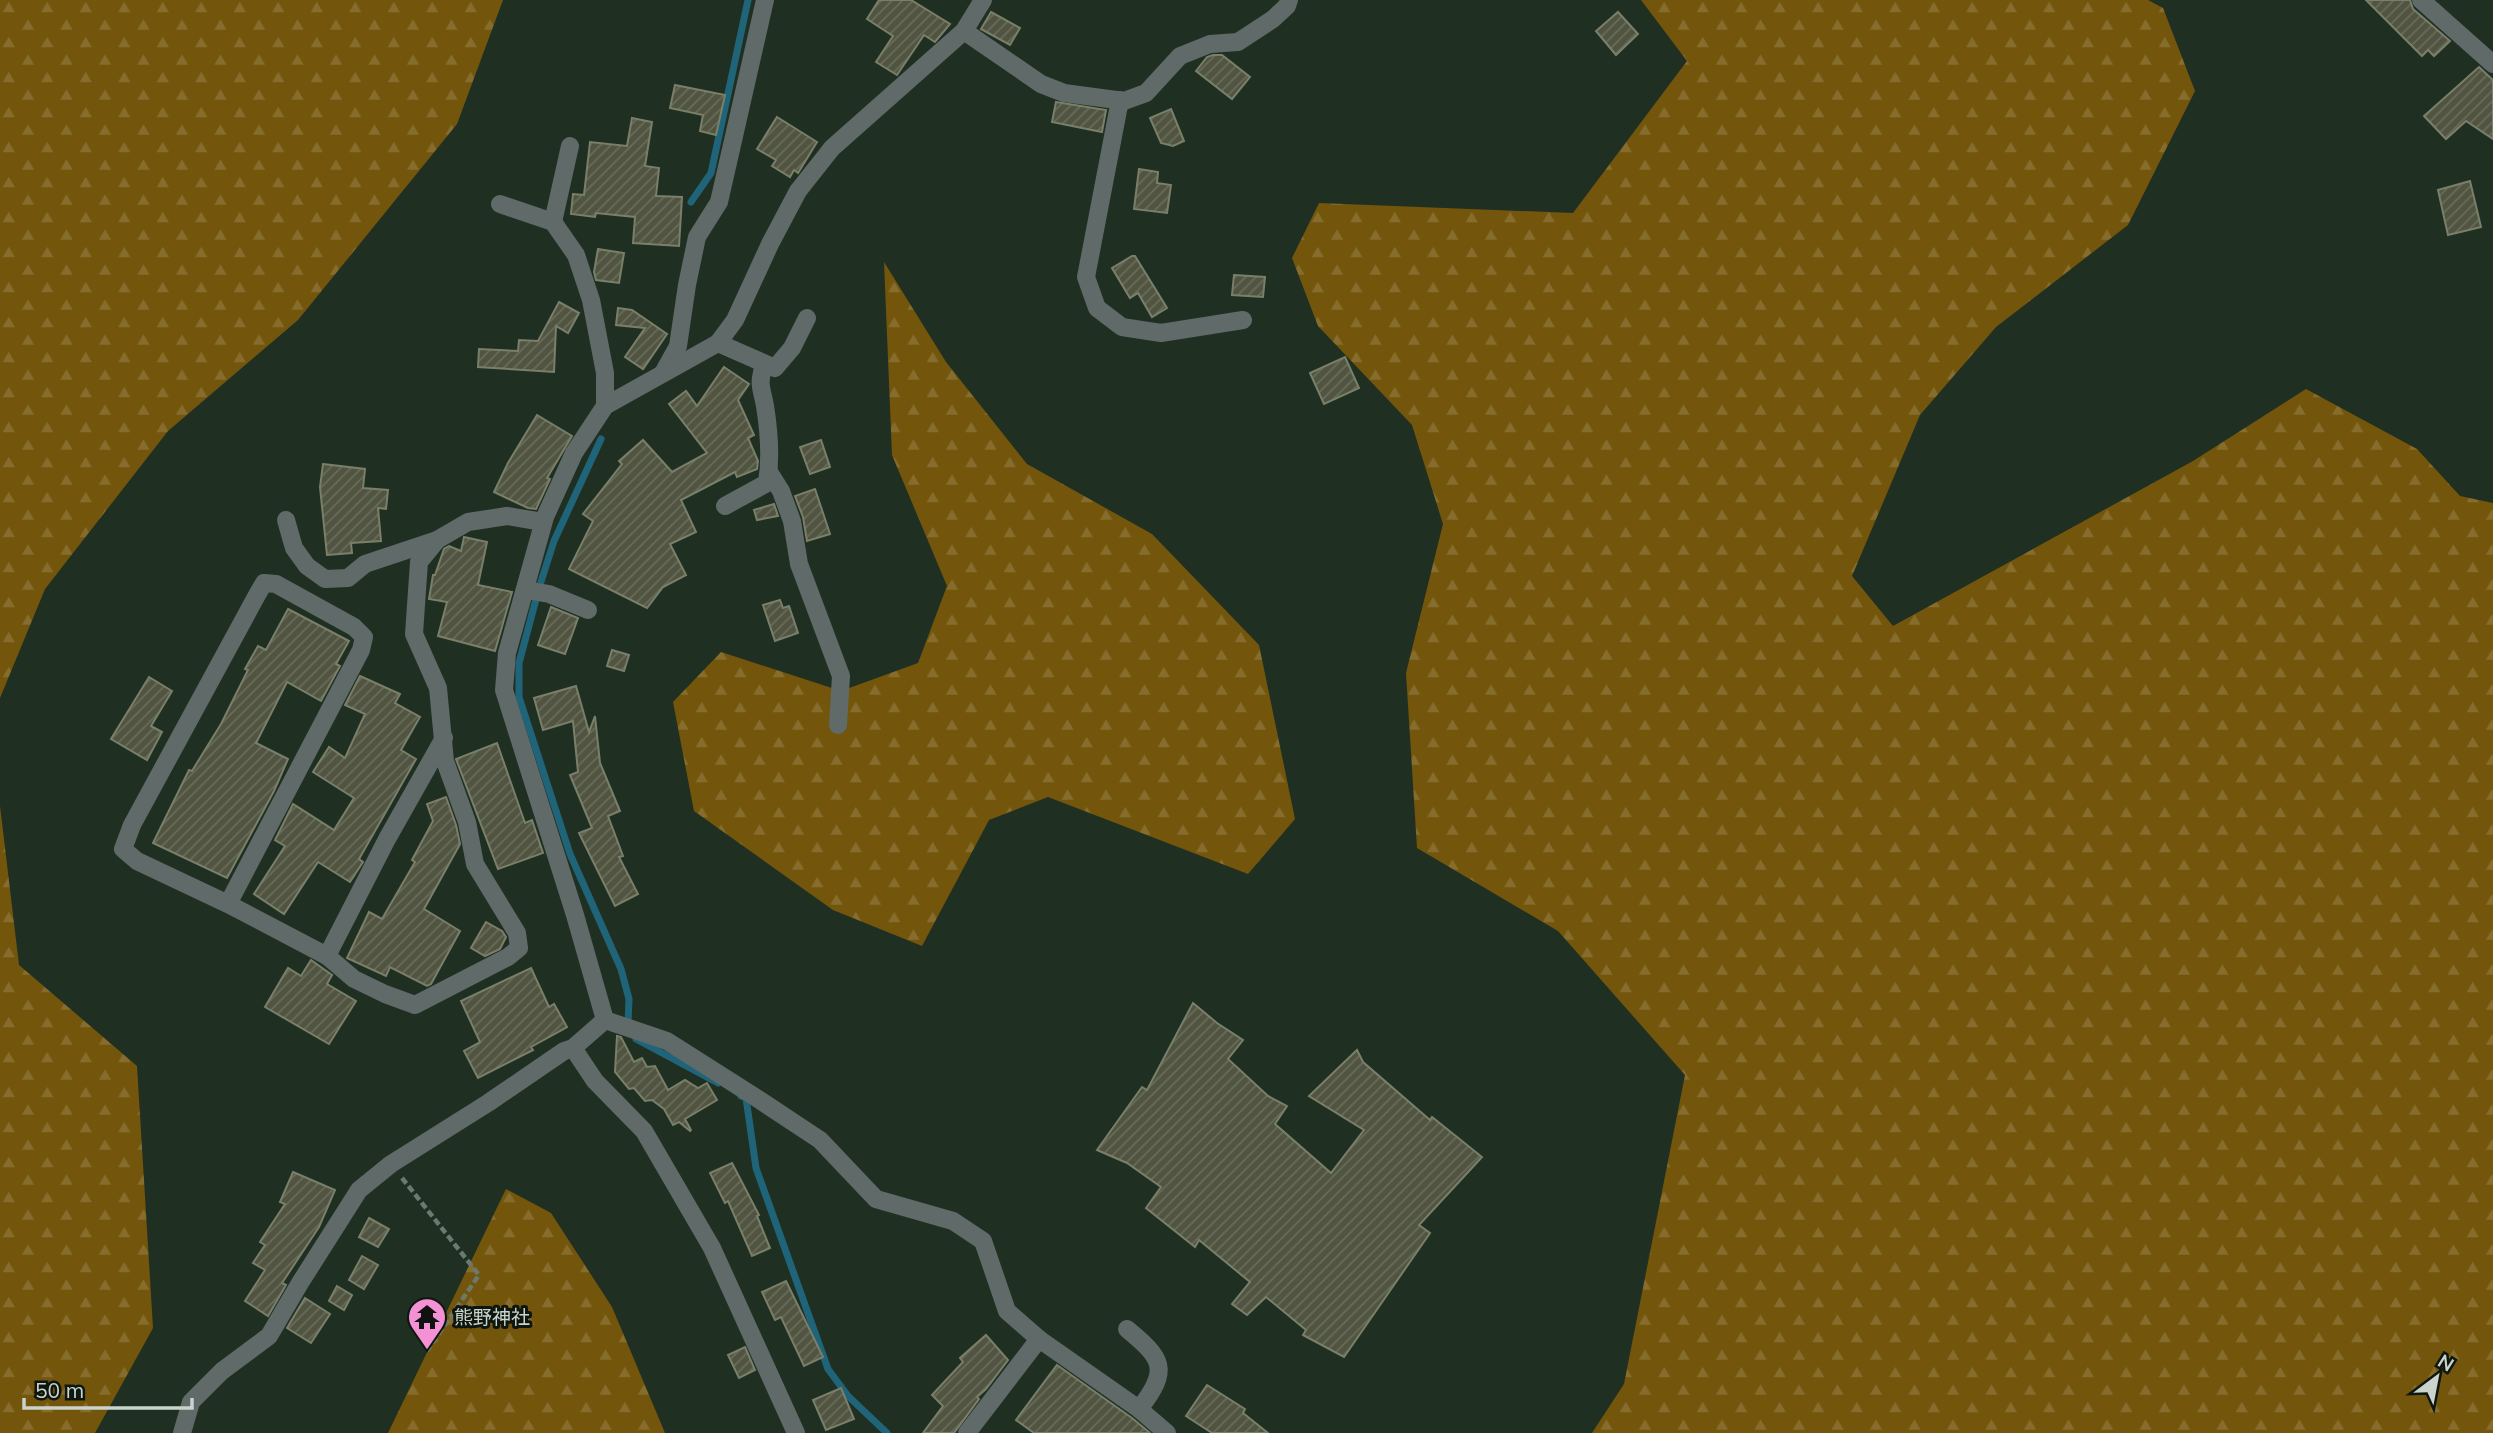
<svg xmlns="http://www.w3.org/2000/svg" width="2493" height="1433" viewBox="0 0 2493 1433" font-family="Mulish,'Noto Sans JP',sans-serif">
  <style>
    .forest { fill: url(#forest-firs) }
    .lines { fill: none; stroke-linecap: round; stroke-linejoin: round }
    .stream { stroke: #1f6478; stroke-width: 7 }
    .building { fill: url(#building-hatch); stroke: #7a7f6a; stroke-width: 2 }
    .path { stroke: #6b796e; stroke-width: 4.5; stroke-dasharray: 7 3.5; stroke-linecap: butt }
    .minor { stroke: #5f6a69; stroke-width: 18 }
    .labels { text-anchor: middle; stroke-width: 6; stroke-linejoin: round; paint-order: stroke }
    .poi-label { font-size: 19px; fill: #cad4cc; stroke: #0e1610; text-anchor: start }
  </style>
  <defs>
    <pattern id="forest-firs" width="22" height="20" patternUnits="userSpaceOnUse" patternTransform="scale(1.75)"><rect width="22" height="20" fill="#73550b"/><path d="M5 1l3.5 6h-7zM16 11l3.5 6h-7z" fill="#866d2d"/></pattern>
    <pattern id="building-hatch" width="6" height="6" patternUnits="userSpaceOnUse" patternTransform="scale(1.75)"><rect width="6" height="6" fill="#505440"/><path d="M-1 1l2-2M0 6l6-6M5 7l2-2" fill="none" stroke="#686c5a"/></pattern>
  </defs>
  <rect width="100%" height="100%" fill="#1f3023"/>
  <g class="forest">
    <path d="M0,0H503L457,124L298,320L168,431L45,589L0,698Z"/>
    <path d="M1641,0H2148L2163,8L2195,91L2128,225L1996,327L1920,415L1852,576L1893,626L2193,461L2306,389L2417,449L2460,496L2493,503V1433H1592L1624,1384L1685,1075L1558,931L1417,848L1406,673L1443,524L1412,425L1318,326L1292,258L1319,203L1573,213L1687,61Z"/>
    <path d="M884,262L946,362L1027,464L1152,534L1259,645L1295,819L1248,874L1048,797L989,820L922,946L833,910L694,811L673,702L721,652L841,691L918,663L947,586L892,455Z"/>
    <path d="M0,806L19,965L137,1066L153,1328L95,1433H0Z"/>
    <path d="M506,1189L551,1213L612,1307L665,1433H388Z"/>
  </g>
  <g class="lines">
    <g class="stream">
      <path d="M691,202L711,173L748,0"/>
      <path d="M601,439L554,541L539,588L519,663V697L570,854L621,969L629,999L628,1025"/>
      <path d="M636,1039L718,1083"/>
      <path d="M741,1096L746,1098L756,1168L828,1369L848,1396L887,1433"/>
    </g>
  </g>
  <g class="building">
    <path d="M879,0H911L950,24L935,42L924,35L897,75L876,62L893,36L867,19Z"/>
    <path d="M2366,0H2410L2413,9L2450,41L2434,56L2428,50L2422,56Z"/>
    <path d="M991,12L1020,28L1010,45L981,29Z"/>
    <path d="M1618,12L1638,34L1616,55L1596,31Z"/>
    <path d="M1213,55H1222L1250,77L1232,99L1196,71L1207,57Z"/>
    <path d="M2479,67L2493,80V139L2466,121L2446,139L2424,116Z"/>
    <path d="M675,85L725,95L716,135L700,131L703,115L670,108Z"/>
    <path d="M1056,102L1106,110L1102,132L1052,122Z"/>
    <path d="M1171,109L1184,141L1173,146L1161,143L1150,118Z"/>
    <path d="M777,117L817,142L798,173L794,170L790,177L772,166L776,160L757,149Z"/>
    <path d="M632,118L652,122L645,166L659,168L656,196L682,197L679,246L633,243L635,217L596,213L595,217L571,214L573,194L584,195L590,142L627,146Z"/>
    <path d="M1139,169L1158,172L1157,183L1171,185L1167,213L1134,209Z"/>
    <path d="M2470,181L2481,227L2448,235L2438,190Z"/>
    <path d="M598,249L624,253L619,283L596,280L594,272Z"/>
    <path d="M1132,256H1135L1167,308L1152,317L1138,293L1130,298L1112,268Z"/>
    <path d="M1234,275L1265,277L1263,297L1232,295Z"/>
    <path d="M559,302L579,313L568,333L556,326L554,372L478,367L479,349L518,351L519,340L538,341Z"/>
    <path d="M618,308L632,310L667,334L643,369L625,357L645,328L616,325Z"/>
    <path d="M1345,357L1359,388L1324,404L1310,373Z"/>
    <path d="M724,367L749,384L738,400L754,435L748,438L758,461L757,469L737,477L735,472L681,500L696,532L670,544L686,575L663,587L647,608L569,569L593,521L583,514L622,464L619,461L643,440L672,472L707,453L669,404L686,391L697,406Z"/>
    <path d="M537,415L572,436L547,478L550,479L536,509L528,508L494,492L508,463Z"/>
    <path d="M821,440L830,467L810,474L800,447Z"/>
    <path d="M323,464L365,469L363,488L388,490L386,509L378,508L381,541L351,543L352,553L327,555L320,487Z"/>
    <path d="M815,489L830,534L807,541L803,517L795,496Z"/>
    <path d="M774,504L778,516L757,520L754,510Z"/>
    <path d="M464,537L487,542L478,585L512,592L495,651L438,636L447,602L429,599L433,575H435L444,549L449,546L461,551Z"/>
    <path d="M780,600L783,608L789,606L798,633L775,641L763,605Z"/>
    <path d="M551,607L578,618L565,654L538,645Z"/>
    <path d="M288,609L349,641L336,664L340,666L321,701L287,682L256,743L288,759L274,791L227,878L153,843L189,770L192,771L221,724L248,670L245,669L258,646L266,650Z"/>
    <path d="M612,650L629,655L624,671L607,666Z"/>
    <path d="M360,676L400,694L395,703L420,717L401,750L416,759L359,859L363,862L350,882L318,862L284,914L254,894L285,846L275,840L293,804L334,830L354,798L313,772L329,747L345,758L365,714L345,705Z"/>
    <path d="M149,677L172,691L151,726L162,732L147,760L111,739Z"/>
    <path d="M576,686L589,732L595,716L600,763L620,811L608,816L623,856L619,857L638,894L615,906L579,833L592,828L570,775L578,772L573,721L543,730L534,698Z"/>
    <path d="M497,743L525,823L532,820L543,853L498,869L456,759Z"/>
    <path d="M446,797L456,825L460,844L424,909L460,931L431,984L427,986L390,967L386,976L347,958L369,912L382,919L415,862L412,860L433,821L427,804Z"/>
    <path d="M486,922L502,931L506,937L500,949L485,956L471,948Z"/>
    <path d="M311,960L332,975L327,984L356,1001L329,1044L265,1007L288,968L301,976Z"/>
    <path d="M531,968L549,1007L554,1004L567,1027L531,1047L533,1050L478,1078L464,1051L480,1042L461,1001Z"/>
    <path d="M1193,1003L1217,1023L1243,1040L1228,1059L1268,1096L1287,1106L1275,1124L1331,1173L1364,1130L1309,1096L1357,1050L1363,1062L1430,1120L1432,1117L1482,1157L1419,1225L1430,1233L1344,1357L1303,1335L1306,1330L1266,1297L1247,1315L1232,1304L1250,1282L1199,1240L1195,1247L1146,1208L1161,1187L1127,1163L1097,1150L1142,1087L1147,1090Z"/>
    <path d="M617,1036L621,1037L634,1062L642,1058L647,1067L655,1066L668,1090L685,1080L698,1088L707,1083L717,1100L685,1119L691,1130L690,1131L679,1122L673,1125L664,1109L652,1100L645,1101L634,1088L629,1089L615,1072Z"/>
    <path d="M732,1163L759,1215L757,1216L770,1248L752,1256L728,1201L725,1203L710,1173Z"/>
    <path d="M293,1172L335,1190L319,1227L282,1283L286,1285L268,1316L245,1301L265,1270L253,1263L265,1245L260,1242L285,1204L280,1202Z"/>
    <path d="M369,1218L389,1229L378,1247L359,1237Z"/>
    <path d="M362,1256L378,1265L364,1289L349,1280Z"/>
    <path d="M786,1281L823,1357L804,1366L781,1317L775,1320L762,1292Z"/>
    <path d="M337,1286L352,1295L344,1310L329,1301Z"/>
    <path d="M305,1298L330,1314L311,1343L287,1328Z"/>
    <path d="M986,1335L1008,1360L986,1389L977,1397L979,1399L954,1433H923L943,1406L932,1395L963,1362L960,1358Z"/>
    <path d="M745,1347L755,1370L739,1378L728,1355Z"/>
    <path d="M1057,1365L1132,1418L1150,1433H1034L1016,1420Z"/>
    <path d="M1207,1385L1245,1409L1243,1413L1268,1433H1212L1186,1416Z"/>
    <path d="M841,1388L854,1419L826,1430L813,1400Z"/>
  </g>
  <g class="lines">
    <path class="path" d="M402,1178L479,1275L427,1351"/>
    <g class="minor">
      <path d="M2421,0L2493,64"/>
      <path d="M964,31L1041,84L1064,93L1124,101L1146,93L1180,56L1210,44L1238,42L1273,19L1287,6L1289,0"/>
      <path d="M1120,100L1086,277L1097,308L1122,327L1161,333L1243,320"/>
      <path d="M500,204L553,222L576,255L591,300L605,373V406"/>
      <path d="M553,222L570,146"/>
      <path d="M718,343L775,368L792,348L807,318"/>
      <path d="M663,373L678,346L687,285L697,237L719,202L765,0"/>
      <path d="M769,472L781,491L792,521L799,564L841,676L838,725"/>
      <path d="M725,506L767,483C771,459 769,431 765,406C761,384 758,387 764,364"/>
      <path d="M286,520L294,548L307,566L325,579L348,578L365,564L437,540"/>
      <path d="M526,590L549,594L588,610"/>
      <path d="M228,904L361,650L364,637L354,627L276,584L264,583L257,595L132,825L123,849L137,861L228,904L327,956L354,979L385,994L415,1005L508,957L519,948L517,933L475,864L467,822L445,761L438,688L414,634L419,562L437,540L468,522L507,516L543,522"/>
      <path d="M327,956L387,839L444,738"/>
      <path d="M605,1020L575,915L504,690L507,653L545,517L574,453L605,406L718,343L735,320L770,244L798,191L832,148L964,31L983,0"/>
      <path d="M605,1020L667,1041L752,1095L820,1140L876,1199L953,1221L983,1241L1007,1311L1039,1339L1139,1409L1167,1433"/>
      <path d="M573,1048L595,1081L644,1131L712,1248L796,1433"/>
      <path d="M1127,1329C1162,1358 1171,1369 1139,1409"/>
      <path d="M182,1433L191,1402L222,1371L269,1336L300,1283L359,1190L391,1164L488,1103L564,1051L573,1048L605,1020"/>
      <path d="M967,1433L1039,1339"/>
    </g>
  </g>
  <defs>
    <symbol id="temple-pin" viewBox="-11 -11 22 30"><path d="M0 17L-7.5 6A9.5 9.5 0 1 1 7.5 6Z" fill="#f491d4" stroke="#0e1610"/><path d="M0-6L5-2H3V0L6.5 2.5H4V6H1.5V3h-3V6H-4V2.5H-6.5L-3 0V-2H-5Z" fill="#111"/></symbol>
  </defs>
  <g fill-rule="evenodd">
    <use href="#temple-pin" x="405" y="1295" width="44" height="60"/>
  </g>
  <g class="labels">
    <g class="poi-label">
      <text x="454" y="1324">熊野神社</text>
    </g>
  </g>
  <g transform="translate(2437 1377) rotate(32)" stroke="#0e1610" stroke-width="5" paint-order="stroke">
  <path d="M0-5L12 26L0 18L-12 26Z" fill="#cad4cc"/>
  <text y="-10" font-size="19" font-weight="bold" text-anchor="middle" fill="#cad4cc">N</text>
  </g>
  <path d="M24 1398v10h168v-10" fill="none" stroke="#cad4cc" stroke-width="3.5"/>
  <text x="35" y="1398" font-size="21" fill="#cad4cc" stroke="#0e1610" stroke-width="5" paint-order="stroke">50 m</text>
</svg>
